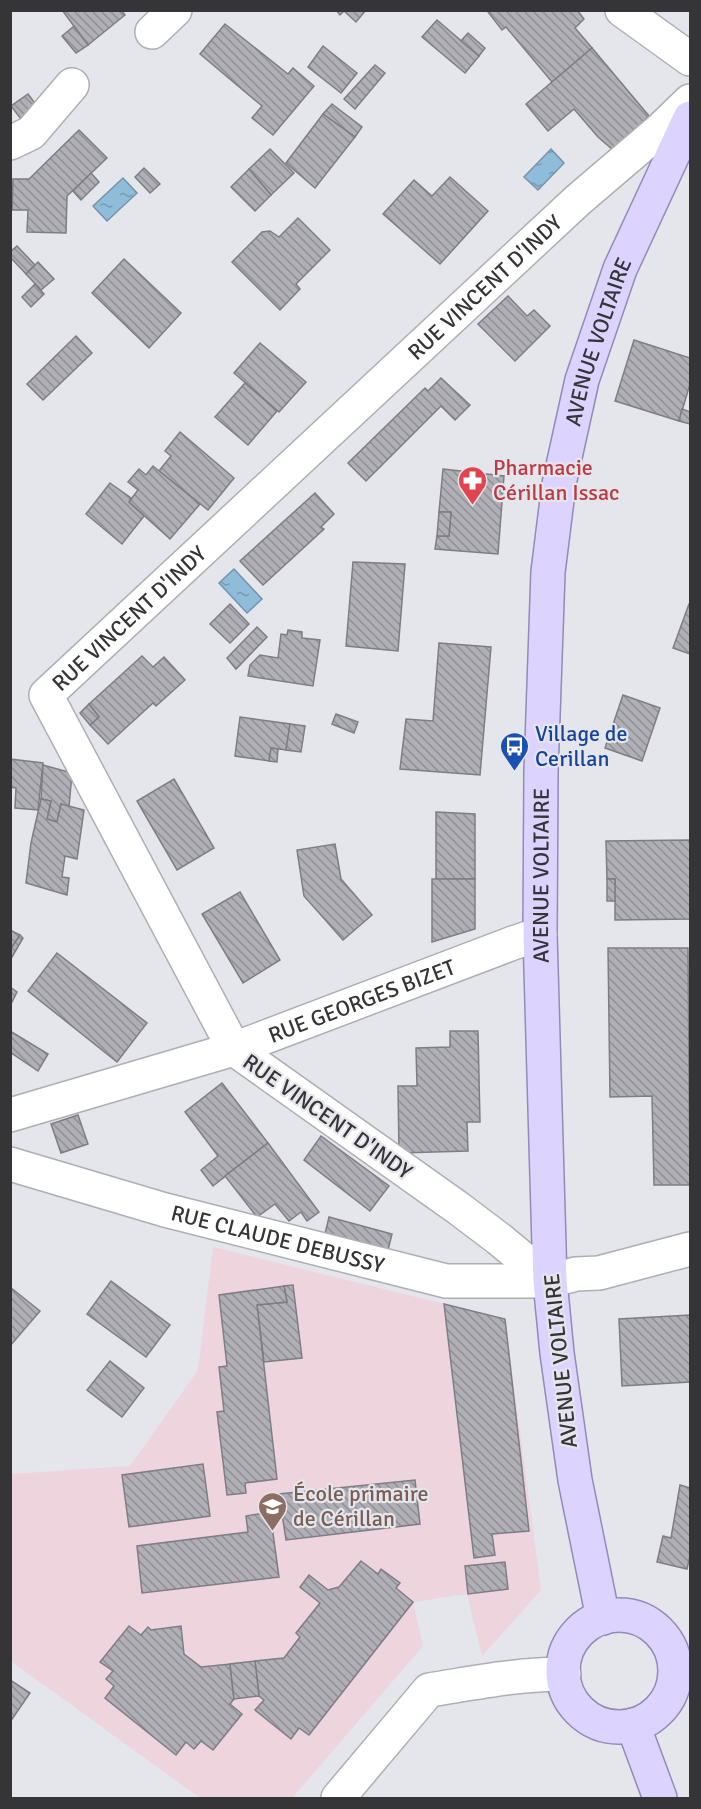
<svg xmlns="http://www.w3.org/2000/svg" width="701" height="1809" viewBox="0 0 701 1809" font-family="Signika,sans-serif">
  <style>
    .education { fill: #eed4dc }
    .water { fill: url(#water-ripples); stroke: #7494a9; stroke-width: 1.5 }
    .building { fill: url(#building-back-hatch); stroke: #7f7d84; stroke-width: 1.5 }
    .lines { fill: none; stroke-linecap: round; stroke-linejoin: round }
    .minor-casing { stroke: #aeaeb5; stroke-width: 36 }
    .major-casing { stroke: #928ab9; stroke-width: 36 }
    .minor { stroke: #fff; stroke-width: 33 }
    .major { stroke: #dcd4ff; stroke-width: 33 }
    .labels { text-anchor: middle; stroke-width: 4.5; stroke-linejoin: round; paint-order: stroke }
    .street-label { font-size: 22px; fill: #353538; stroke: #e5e5ec }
    .health-label { font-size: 22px; fill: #be3a42; stroke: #e5e5ec; text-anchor: start }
    .transit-label { font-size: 22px; fill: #164399; stroke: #e5e5ec; text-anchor: start }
    .education-label { font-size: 22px; fill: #785e54; stroke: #e5e5ec; text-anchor: start }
  </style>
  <defs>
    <pattern id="water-ripples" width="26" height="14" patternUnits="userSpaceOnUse" patternTransform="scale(1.5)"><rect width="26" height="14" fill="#8fbcd9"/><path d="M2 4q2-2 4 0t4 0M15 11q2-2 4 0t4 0" fill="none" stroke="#769ab1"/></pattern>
    <pattern id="building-back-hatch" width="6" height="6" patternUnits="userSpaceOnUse" patternTransform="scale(1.5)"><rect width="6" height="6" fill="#b0afb6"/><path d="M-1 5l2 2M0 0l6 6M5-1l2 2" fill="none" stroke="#908f95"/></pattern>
  </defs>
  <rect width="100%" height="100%" fill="#e5e5ec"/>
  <path class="education" d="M213,1247L505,1319L541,1590L482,1656L467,1594L413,1602L423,1646L292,1798H200L11,1661V1474L130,1466L198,1370Z"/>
  <g class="water">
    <path d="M551,149L564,163L538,190L524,177Z"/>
    <path d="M123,178L137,193L107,221L93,206Z"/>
    <path d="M234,569L262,599L247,613L219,583Z"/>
  </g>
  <g class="building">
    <path d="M62,10H121L125,15L88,45Z"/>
    <path d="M336,10H366L356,22L344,11L340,15Z"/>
    <path d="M489,10H577L584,19L575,28L592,48L552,82L506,27L502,30L488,12Z"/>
    <path d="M437,20L479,56L465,73L422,37Z"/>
    <path d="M225,24L288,74L293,68L314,86L273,135L252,118L262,106L200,54Z"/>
    <path d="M74,26L88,45L76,53L62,36Z"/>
    <path d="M468,33L485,48L479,56L461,41Z"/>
    <path d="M323,46L357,73L341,93L308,67Z"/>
    <path d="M592,48L649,116L613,150L598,137L574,109L548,131L526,104Z"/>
    <path d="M375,65L385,73L355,109L344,99Z"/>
    <path d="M28,94L40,110L24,123L11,106Z"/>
    <path d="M332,104L362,127L355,137L323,114Z"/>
    <path d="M323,114L355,137L315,188L286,163Z"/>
    <path d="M79,130L107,158L67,196L66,233L27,232L28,210H12L13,179H29Z"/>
    <path d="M270,149L294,173L271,195L249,169Z"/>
    <path d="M144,168L160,184L150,193L135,177Z"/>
    <path d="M249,169L271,195L255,211L231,187Z"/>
    <path d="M91,173L99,182L81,200L73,191Z"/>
    <path d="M450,177L488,211L440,264L383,214L414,180L432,196Z"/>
    <path d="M298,218L330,250L296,284L300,289L280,310L232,262L262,232L270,231L279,237Z"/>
    <path d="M17,246L35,265L26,274L10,257V252Z"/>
    <path d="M124,259L181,313L149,348L92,293Z"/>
    <path d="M38,262L54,279L41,290L26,274Z"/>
    <path d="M35,284L44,294L31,307L22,297Z"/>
    <path d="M508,296L527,316L534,310L550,326L515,361L478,324Z"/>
    <path d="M76,336L92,353L43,400L27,384Z"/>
    <path d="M634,340L690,358V384L679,421L615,401Z"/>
    <path d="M260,343L306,382L279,412L234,373Z"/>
    <path d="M441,378L470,405L455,420L441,406L366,481L348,463L425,388L428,391Z"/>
    <path d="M245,383L277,411L248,445L215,417Z"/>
    <path d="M682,409L690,412V424L679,421Z"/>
    <path d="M180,432L234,478L208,510L159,471L171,456L165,451Z"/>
    <path d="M153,466L200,504L170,539L129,502L138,490L128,482L139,469L146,475Z"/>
    <path d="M443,469L504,476L498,554L435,549L437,536H449L451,512H439Z"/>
    <path d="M110,483L131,498L129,502L144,516L122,544L86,514Z"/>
    <path d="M315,493L334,514L321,527L324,529L263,585L240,561Z"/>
    <path d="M439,512H451L449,536H437Z"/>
    <path d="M353,562L405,564L398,651L346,646Z"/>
    <path d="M230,604L249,624L230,643L210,624Z"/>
    <path d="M689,604H690V654L673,648Z"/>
    <path d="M257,627L267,637L236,669L227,658Z"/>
    <path d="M288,630L302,632V638L320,640L313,686L248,676L250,665L260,655L278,658L281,634L287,635Z"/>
    <path d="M439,643L491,647L480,775L400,769L406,719L433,721Z"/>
    <path d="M142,656L153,667L164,657L185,680L156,706L153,703L108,744L90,725L99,717L89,704Z"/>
    <path d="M623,695L660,708L642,761L605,748Z"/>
    <path d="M89,704L99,717L90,725L80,713Z"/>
    <path d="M336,714L358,722L354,733L332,724Z"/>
    <path d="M240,717L290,724L286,750L271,748L269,761L235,756Z"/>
    <path d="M290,724L305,726L301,752L286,750Z"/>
    <path d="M271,748L278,749L277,762L269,761Z"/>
    <path d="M10,759L43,763L38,810L15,808L16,788L10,787Z"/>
    <path d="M43,765L72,773L69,807L61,804L57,822L47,819L51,801L41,799Z"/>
    <path d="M174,779L214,848L177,870L137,801Z"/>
    <path d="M41,799L51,801L47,819L57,822L61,804L84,810L77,859L65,856L62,877L69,878L67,895L26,883L31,843Z"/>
    <path d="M436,812L475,814V879H436Z"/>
    <path d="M690,840V919L615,920V879H607L606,841Z"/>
    <path d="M335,844L341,879L372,915L343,940L304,896L297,850Z"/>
    <path d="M432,879H475V929L432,942Z"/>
    <rect x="607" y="879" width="8" height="22"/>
    <path d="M240,892L280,960L243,983L202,914Z"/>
    <path d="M10,930L20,935L10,950Z"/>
    <path d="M20,935L23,938L12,957L10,950Z"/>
    <path d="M608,948H688L690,1185H654L652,1096L610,1097Z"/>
    <path d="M57,953L147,1023L117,1062L28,991Z"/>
    <path d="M10,987L17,992L10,1006Z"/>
    <path d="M10,1031L48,1054L38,1071L10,1052Z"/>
    <path d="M450,1031H478L480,1122H467L468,1151L399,1153L398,1086H417L416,1048L450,1047Z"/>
    <path d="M222,1083L268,1143L213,1186L201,1170L218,1156L185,1112Z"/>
    <path d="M78,1115L88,1144L61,1153L51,1124Z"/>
    <path d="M321,1136L389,1186L370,1211L304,1160Z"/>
    <path d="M268,1143L319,1212L307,1221L301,1212L289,1221L275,1204L257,1217L225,1176Z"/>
    <path d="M329,1217L392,1234L388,1250L325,1234Z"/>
    <path d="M111,1281L170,1325L146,1357L87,1314Z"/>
    <path d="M293,1285L302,1358L264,1362L257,1305L287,1302L284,1286Z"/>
    <path d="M284,1286L287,1302L257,1305L277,1479L245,1483L246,1493L227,1495L217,1412L224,1411L219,1367L227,1366L219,1295Z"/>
    <path d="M10,1287L40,1311L10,1346Z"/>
    <path d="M444,1304L505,1319L529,1531L492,1534L495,1555L474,1558Z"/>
    <path d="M690,1315V1382L622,1386L619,1319Z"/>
    <path d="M110,1361L144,1388L122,1417L87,1390Z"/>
    <path d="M203,1464L210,1516L129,1527L122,1475Z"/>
    <path d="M415,1480L420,1524L286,1540L279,1494Z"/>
    <path d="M680,1485L690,1488V1556L687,1569L657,1562L663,1536L671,1538Z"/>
    <path d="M270,1512L279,1577L142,1593L137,1546L248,1532L246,1516Z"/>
    <path d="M361,1561L378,1574L381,1569L400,1583L396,1588L413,1602L309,1735L299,1728L291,1739L255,1710L264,1700L259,1696L255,1661L284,1658L300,1637L296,1633L320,1603L300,1587L309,1575L328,1590L339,1587Z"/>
    <path d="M505,1562L508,1589L468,1594L465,1566Z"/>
    <path d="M129,1626L141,1635L148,1627L151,1630L181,1626L184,1654L201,1667L230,1664L234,1699L230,1704L242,1714L213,1750L201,1741L194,1749L186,1742L176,1755L105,1698L114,1686L106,1679L113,1671L100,1662Z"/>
    <path d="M255,1661L259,1696L234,1699L230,1664Z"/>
    <path d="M10,1680L30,1693L10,1722Z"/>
  </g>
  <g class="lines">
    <defs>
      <g id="minor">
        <path d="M622,10L690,59"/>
        <path d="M152,32L175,10"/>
        <path d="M10,143L31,133L72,85"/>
        <path id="s1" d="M10,1115L234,1049L513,943L540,934"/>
        <path id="s2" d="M10,1164L165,1210L446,1281H550L576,1274L599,1273L690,1249"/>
        <path id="s3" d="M550,1281L499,1239L458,1208L234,1049L46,695L578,200L660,130L690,101"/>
        <path d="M338,1798L429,1690C474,1683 518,1674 564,1674"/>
      </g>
      <g id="major">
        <circle cx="619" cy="1671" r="56"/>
        <path id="s4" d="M603,1618L575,1480L557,1353L550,1281L540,934L541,772L548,572L559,484L582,380L620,269L690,118"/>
        <path d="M633,1725L660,1798"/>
      </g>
    </defs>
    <use href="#minor" class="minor-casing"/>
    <use href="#major" class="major-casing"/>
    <use href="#minor" class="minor"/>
    <use href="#major" class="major"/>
  </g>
  <defs>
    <symbol id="pharmacy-pin" viewBox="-11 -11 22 30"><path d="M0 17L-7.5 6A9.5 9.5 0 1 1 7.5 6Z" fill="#e0444e" stroke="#e5e5ec"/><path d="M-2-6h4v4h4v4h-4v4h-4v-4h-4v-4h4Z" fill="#fff"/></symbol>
    <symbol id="bus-pin" viewBox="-11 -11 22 30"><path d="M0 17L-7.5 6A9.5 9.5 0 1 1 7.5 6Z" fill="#1a4fb4" stroke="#e5e5ec"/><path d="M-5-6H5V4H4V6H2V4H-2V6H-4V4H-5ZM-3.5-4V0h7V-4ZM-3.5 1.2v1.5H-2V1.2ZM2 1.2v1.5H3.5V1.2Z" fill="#fff"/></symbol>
    <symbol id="school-pin" viewBox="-11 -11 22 30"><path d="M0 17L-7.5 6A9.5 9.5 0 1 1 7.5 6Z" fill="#8d6e63" stroke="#e5e5ec"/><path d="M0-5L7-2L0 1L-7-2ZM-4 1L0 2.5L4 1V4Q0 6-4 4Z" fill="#fff"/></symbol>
  </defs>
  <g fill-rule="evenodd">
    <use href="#pharmacy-pin" x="456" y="464" width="33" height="45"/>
    <use href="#bus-pin" x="498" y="730" width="33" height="45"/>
    <use href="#school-pin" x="256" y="1490" width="33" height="45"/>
  </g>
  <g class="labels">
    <g class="street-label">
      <text dy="8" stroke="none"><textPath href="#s3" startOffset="1392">RUE VINCENT D'INDY</textPath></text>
      <text dy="8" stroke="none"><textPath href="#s4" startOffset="1287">AVENUE VOLTAIRE</textPath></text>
      <text dy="8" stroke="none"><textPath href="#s3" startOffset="906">RUE VINCENT D'INDY</textPath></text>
      <text dy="8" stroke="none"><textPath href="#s4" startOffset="747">AVENUE VOLTAIRE</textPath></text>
      <text dy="8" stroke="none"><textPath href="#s1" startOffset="370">RUE GEORGES BIZET</textPath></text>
      <text transform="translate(328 1116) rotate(35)" y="8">RUE VINCENT D'INDY</text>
      <text dy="8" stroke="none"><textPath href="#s2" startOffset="278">RUE CLAUDE DEBUSSY</textPath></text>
      <text transform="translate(560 1361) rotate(-96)" y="8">AVENUE VOLTAIRE</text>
    </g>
    <g class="health-label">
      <text x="493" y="475">Pharmacie<tspan x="493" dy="25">Cérillan Issac</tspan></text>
    </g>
    <g class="transit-label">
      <text x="535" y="741">Village de<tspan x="535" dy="25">Cerillan</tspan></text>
    </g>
    <g class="education-label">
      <text x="293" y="1501">École primaire<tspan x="293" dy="25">de Cérillan</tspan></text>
    </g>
  </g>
  <rect width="701" height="1809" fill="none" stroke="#353538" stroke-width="24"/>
</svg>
